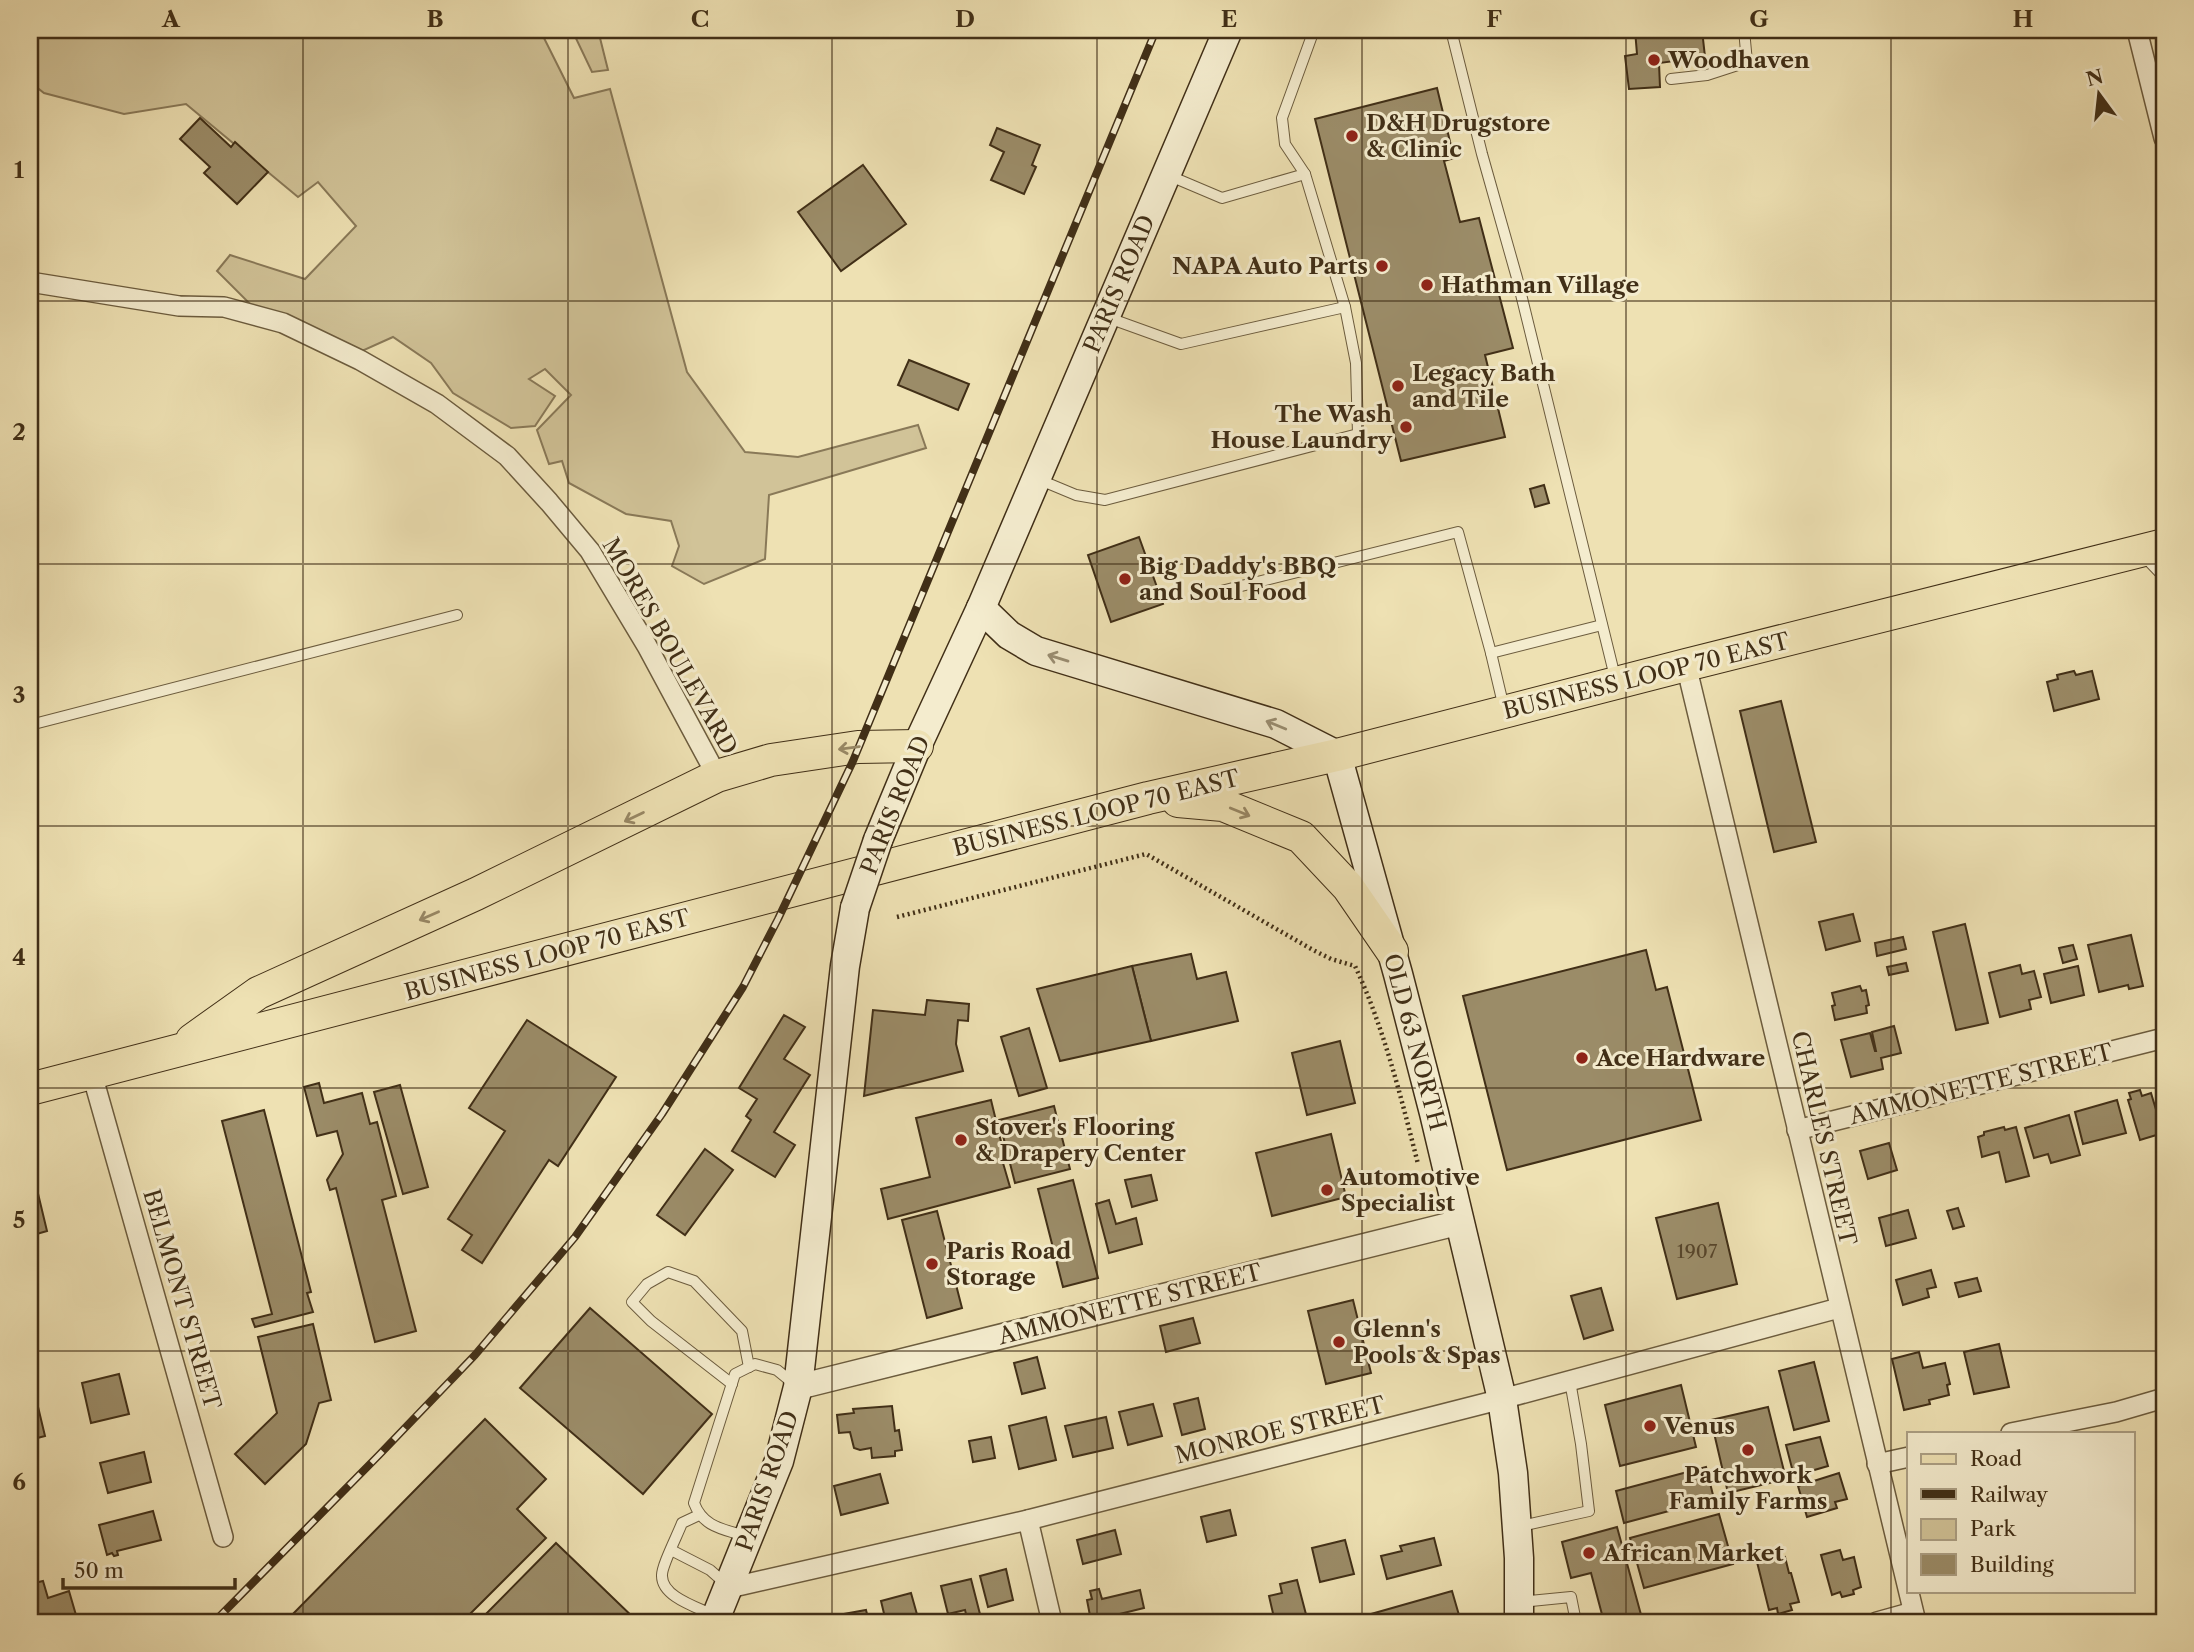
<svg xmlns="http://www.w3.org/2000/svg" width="2194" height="1652" viewBox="0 0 2194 1652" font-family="'Libre Caslon Text',serif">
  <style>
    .green { fill: #d1c398; stroke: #897958; stroke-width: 2 }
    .building { fill: #9b8c68; stroke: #412f17; stroke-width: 2 }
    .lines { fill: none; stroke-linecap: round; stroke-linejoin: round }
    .service-casing { stroke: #6c5c3e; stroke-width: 12 }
    .minor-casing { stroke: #6c5c3e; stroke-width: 22 }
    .tertiary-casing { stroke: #6c5c3e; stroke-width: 27 }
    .secondary-casing { stroke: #412f17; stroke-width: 31 }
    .primary-casing { stroke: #412f17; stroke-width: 34 }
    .path { stroke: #412f17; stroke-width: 4.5; stroke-dasharray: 2 3.5; stroke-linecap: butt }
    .service { stroke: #f4ecce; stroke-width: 10 }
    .minor { stroke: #f4ecce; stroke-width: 19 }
    .tertiary { stroke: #f4ecce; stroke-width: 24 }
    .secondary { stroke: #f4ecce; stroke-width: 28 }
    .primary { stroke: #eee1b3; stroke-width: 32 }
    .rail-casing { stroke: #412f17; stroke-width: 8 }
    .rail { stroke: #f4ecce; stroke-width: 5; stroke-dasharray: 16; stroke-linecap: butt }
    .secondary-bridge-casing { stroke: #412f17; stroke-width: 31; stroke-linecap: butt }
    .secondary-bridge { stroke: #f4ecce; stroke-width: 28 }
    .oneway { stroke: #9a8e72 }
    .oneway2 { stroke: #988865 }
    .grid { fill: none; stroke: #412f17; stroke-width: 2; stroke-opacity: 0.55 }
    .poi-dot { fill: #8f2418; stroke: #f4ecce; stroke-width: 2.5 }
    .labels { text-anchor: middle; stroke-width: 6; stroke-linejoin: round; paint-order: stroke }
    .number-label { font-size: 19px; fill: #58462b }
    .poi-label { font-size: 23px; font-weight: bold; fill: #412f17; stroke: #f4ecce; text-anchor: start }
    .street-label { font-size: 23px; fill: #412f17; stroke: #f4ecce }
    .neatline { fill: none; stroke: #412f17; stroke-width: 2.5 }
    .grid-label { font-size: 23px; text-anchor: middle; font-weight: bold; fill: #412f17 }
  </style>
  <rect width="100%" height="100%" fill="#eee1b3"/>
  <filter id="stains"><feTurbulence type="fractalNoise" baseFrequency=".00286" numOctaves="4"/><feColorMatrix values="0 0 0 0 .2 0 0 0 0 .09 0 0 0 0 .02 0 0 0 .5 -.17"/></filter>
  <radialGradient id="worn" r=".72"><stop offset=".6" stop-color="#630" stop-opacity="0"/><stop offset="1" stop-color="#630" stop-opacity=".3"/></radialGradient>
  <g class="green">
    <path d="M30,30H540L574,98L610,89L687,372L745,452L798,457L918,425L926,448L769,495L765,559L704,584L672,566L679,546L671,521L626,514L569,483L562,461L549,464L537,430L571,395L545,369L529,379L555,396L535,426L511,428L453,393L431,363L393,337L362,351L256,310L217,271L230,255L305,279L356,226L318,182L298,197L186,104L124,114L44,93L30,82Z"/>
    <path d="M572,30H598L608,70L592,72Z"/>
  </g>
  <g class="building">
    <path d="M1635,30H1702L1705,57L1659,63L1660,87L1629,89L1625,56L1637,54Z"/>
    <path d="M1437,88L1454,158L1444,161L1460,222L1479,218L1513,348L1485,355L1505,437L1401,461L1315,119Z"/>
    <path d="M200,118L231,147L235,142L268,172L237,204L204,173L210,167L180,139Z"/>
    <path d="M997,128L1040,145L1032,165L1036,167L1024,194L991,180L1004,152L990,145Z"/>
    <path d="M863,165L906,224L841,271L798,212Z"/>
    <path d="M909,360L969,384L958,410L898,385Z"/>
    <path d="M1544,485L1549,503L1535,507L1530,489Z"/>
    <path d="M1139,537L1163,604L1111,622L1088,555Z"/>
    <path d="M2074,671L2076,675L2092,671L2099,699L2054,711L2047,682L2058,679L2057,675Z"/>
    <path d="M1781,701L1816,842L1774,852L1740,711Z"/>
    <path d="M1853,914L1860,941L1826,950L1819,922Z"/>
    <path d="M1965,924L1988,1023L1956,1030L1933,932Z"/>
    <path d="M2131,935L2143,986L2129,989L2128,985L2099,992L2088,945Z"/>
    <path d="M1903,937L1906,949L1877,956L1875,943Z"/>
    <path d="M2073,945L2077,959L2063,963L2059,948Z"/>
    <path d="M1646,950L1656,990L1667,987L1701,1120L1507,1170L1463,996Z"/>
    <path d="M1191,954L1197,979L1226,972L1238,1021L1151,1041L1132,966Z"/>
    <path d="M1906,963L1908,971L1889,975L1887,967Z"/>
    <path d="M2020,965L2022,974L2034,971L2041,997L2029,1000L2031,1009L2000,1017L1989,973Z"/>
    <path d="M1132,966L1151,1041L1060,1061L1037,989Z"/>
    <path d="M2078,966L2084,995L2051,1003L2044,974Z"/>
    <path d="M1860,986L1862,991L1866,990L1869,1005L1866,1006L1867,1013L1835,1020L1832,1006L1835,1005L1832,993Z"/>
    <path d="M927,1000L969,1004L968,1021L958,1020L956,1044L963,1071L864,1096L873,1010L925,1015Z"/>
    <path d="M784,1015L805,1027L784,1059L810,1075L774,1132L795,1145L775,1177L732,1151L751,1120L746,1116L757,1099L739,1088Z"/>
    <path d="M527,1020L616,1077L558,1166L549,1160L482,1263L462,1250L472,1235L448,1219L505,1131L469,1108Z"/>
    <path d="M1894,1026L1901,1053L1881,1058L1883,1069L1851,1077L1841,1040L1870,1033L1875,1051H1876L1872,1032Z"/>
    <path d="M1029,1028L1047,1088L1019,1096L1001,1037Z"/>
    <path d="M1340,1041L1355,1103L1307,1115L1292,1053Z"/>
    <path d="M319,1083L324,1103L362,1093L370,1124L377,1122L396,1196L382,1200L416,1331L375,1342L336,1188L330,1190L327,1180L343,1154L337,1131L317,1136L304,1087Z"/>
    <path d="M400,1085L428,1187L403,1194L374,1092Z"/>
    <path d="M2140,1090L2142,1096L2151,1093L2163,1133L2140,1140L2128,1100L2131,1099L2129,1093Z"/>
    <path d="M991,1100L1006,1162L1003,1163L1010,1187L888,1219L881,1189L930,1177L916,1118Z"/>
    <path d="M2117,1100L2126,1133L2083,1144L2075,1112Z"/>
    <path d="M1054,1106L1070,1169L1015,1183L999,1120Z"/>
    <path d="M264,1110L311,1292L307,1293L313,1312L255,1327L252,1319L272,1314L222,1121Z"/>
    <path d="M2069,1115L2080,1155L2051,1163L2048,1154L2034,1158L2025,1128Z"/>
    <path d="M2004,1127L2005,1130L2016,1127L2029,1176L2006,1182L1999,1152L1982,1157L1978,1137L1984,1135V1132Z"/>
    <path d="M1331,1134L1346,1197L1272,1216L1256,1153Z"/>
    <path d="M1889,1143L1897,1170L1868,1179L1860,1151Z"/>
    <path d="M705,1149L733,1170L685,1235L657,1215Z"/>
    <path d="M1151,1175L1157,1200L1132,1207L1125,1180Z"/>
    <path d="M1073,1180L1098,1278L1063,1287L1038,1189Z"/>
    <path d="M35,1181L47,1231L30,1236V1182Z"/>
    <path d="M1109,1200L1116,1224L1136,1218L1142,1244L1109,1253L1096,1204Z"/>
    <path d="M1718,1203L1737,1284L1677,1299L1656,1218Z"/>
    <path d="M1958,1208L1964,1226L1953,1229L1947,1211Z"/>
    <path d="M1908,1210L1916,1238L1886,1246L1879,1218Z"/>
    <path d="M937,1211L962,1308L927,1318L902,1220Z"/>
    <path d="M1931,1270L1936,1287L1927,1289L1929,1297L1903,1305L1896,1280Z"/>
    <path d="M1977,1278L1981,1291L1959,1297L1955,1283Z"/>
    <path d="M1601,1288L1613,1330L1584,1339L1571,1296Z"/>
    <path d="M1353,1300L1371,1373L1326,1384L1308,1311Z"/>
    <path d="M590,1308L712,1414L643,1494L520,1388Z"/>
    <path d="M1193,1318L1200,1343L1166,1352L1160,1326Z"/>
    <path d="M313,1324L331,1400L319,1403L306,1444L265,1484L235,1454L277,1413L258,1337Z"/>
    <path d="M1999,1344L2009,1387L1974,1394L1964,1352Z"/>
    <path d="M1919,1352L1923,1368L1945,1363L1950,1384L1947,1385L1949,1395L1929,1400L1930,1404L1904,1410L1892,1359Z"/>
    <path d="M1037,1357L1045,1388L1022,1394L1014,1363Z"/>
    <path d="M1814,1362L1829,1421L1794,1430L1779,1371Z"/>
    <path d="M119,1374L129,1414L91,1423L82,1383Z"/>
    <path d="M1681,1385L1696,1447L1620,1466L1605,1405Z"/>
    <path d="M34,1390L45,1436L30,1440V1391Z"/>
    <path d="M1198,1398L1205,1429L1182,1435L1174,1404Z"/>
    <path d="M1153,1404L1162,1436L1128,1445L1119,1412Z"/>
    <path d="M892,1406L895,1431L899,1430L902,1450L895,1451V1456L872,1458L871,1448L860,1450L854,1448L850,1432L839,1433L837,1415L854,1413L853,1409Z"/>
    <path d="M1768,1407L1786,1479L1728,1493L1711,1420Z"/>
    <path d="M1046,1417L1056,1460L1019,1469L1009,1426Z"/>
    <path d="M1106,1417L1113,1448L1073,1457L1065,1426Z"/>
    <path d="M485,1419L546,1479L517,1509L546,1538L462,1622H285Z"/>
    <path d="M991,1437L995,1458L973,1462L969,1441Z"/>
    <path d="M1820,1437L1828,1466L1794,1476L1786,1445Z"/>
    <path d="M144,1452L151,1482L108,1493L100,1463Z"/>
    <path d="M1706,1467L1714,1499L1624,1523L1616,1491Z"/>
    <path d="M1839,1473L1847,1499L1835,1502L1837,1508L1807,1517L1798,1486Z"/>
    <path d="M880,1474L888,1503L841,1515L834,1486Z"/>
    <path d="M1230,1510L1236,1535L1207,1542L1201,1517Z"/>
    <path d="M153,1511L161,1540L117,1551L118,1555L114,1556L112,1553L107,1555L99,1525Z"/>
    <path d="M1719,1514L1733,1564L1644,1588L1630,1538Z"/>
    <path d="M1617,1527L1643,1622H1604L1591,1573L1571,1578L1562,1542Z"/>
    <path d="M1115,1530L1121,1554L1083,1564L1077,1540Z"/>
    <path d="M1434,1538L1441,1565L1387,1579L1381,1556L1402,1551L1400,1546Z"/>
    <path d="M1345,1540L1354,1574L1320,1582L1312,1548Z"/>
    <path d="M556,1543L638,1622H478Z"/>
    <path d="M1840,1550L1843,1560L1854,1557L1861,1587L1853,1590L1854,1594L1842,1597L1840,1592L1832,1595L1821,1555Z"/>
    <path d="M1781,1552L1782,1558L1785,1557L1789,1573H1791L1799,1602L1790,1604L1792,1610L1778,1614L1777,1608L1769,1610L1756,1558Z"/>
    <path d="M1006,1569L1013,1600L988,1607L980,1576Z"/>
    <path d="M971,1579L982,1622H968L965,1610L948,1614L941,1586Z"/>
    <path d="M1297,1580L1308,1622H1275L1269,1596L1282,1593L1280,1584Z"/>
    <path d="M43,1581L48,1598L69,1591L78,1622H38L31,1602H33L30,1584Z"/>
    <path d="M1099,1589L1102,1599L1140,1590L1144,1608L1091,1621L1087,1600L1092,1599L1090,1591Z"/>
    <path d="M1452,1591L1461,1622H1373L1371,1614Z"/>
    <path d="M911,1593L918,1618L902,1622H886L881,1601Z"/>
    <path d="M866,1610L869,1622H817L816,1619Z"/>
  </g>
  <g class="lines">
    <defs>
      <g id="service">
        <path d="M1451,30L1482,154L1517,278L1616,681"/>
        <path d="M1671,79L1707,75L1747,62L1744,30"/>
        <path d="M1170,176L1222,198L1305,174"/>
        <path d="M1106,317L1181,344L1345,307"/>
        <path d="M1040,480L1076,495L1105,500L1358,434L1356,363L1345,307L1305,174L1285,144L1282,118L1314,30"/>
        <path d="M2143,555L2164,577"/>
        <path d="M1209,594L1458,532L1491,653L1504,708"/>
        <path d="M1491,653L1602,625"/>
        <path d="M30,725L457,615"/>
        <path d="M732,1384L651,1321L632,1302L647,1284L668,1272L694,1281L742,1331L749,1367"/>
        <path d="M699,1515L682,1523C678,1534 661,1567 662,1576C662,1597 697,1607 713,1615"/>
        <path d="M1521,1526L1589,1511L1581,1444L1570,1381"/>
        <path d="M745,1536C723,1529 703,1527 694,1503L735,1374L755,1364L777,1370L793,1383"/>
        <path d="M671,1550L710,1570L727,1585"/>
        <path d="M1520,1602L1571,1597L1576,1622"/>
      </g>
      <g id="minor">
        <path d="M2137,30L2164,138"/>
        <path d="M30,282L179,306L224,307L283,323L360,360L437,404L507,456L549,502L590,551L647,646L717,776"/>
        <path d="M1686,665L1916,1622"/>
        <path d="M92,1074L223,1537"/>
        <path d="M1797,1130L2164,1038"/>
        <path d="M2011,1433L2116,1412L2164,1398"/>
        <path d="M1877,1464L1909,1457"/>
        <path d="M1028,1520L1052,1622"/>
        <path d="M729,1588L1028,1520L1502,1399L1839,1308"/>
        <path d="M1877,1622L1913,1612"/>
      </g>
      <path id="tertiary" d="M798,1387L1461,1222"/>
      <g id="secondary">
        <path d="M981,608L1009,635L1036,651L1276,724L1337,755L1398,974L1434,1113L1502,1399L1513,1473L1519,1558V1622"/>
        <path d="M878,840L917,746L981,608L1228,30"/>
        <path d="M714,1622L779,1461L798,1387L845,966L855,908"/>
      </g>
      <g id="primary">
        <path d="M1178,801L1223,805L1301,837L1348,887L1392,951"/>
        <path d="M192,1040L258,993L476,894L717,776L771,760L858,747L917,746"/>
        <path d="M30,1089L1148,798L1337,755L1686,665L2164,545"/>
      </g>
    </defs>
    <use href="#service" class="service-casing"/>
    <use href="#minor" class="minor-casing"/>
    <use href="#tertiary" class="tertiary-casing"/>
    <use href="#secondary" class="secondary-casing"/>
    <use href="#primary" class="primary-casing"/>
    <path class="path" d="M897,917L1146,854L1313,950L1331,959L1355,966C1384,1028 1401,1097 1418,1164"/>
    <use href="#service" class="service"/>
    <use href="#minor" class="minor"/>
    <use href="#tertiary" class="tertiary"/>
    <use href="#secondary" class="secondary"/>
    <use href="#primary" class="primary"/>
    <defs>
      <path id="rail" d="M214,1622L379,1455L475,1355L575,1237L662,1114L743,987L778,919L853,761L1156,30"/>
    </defs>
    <use href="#rail" class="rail-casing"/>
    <use href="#rail" class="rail"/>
    <defs>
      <path id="secondary-bridge" d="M855,908L878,840"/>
    </defs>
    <use href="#secondary-bridge" class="secondary-bridge-casing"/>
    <use href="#secondary-bridge" class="secondary-bridge"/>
  </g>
  <defs><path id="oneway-shaft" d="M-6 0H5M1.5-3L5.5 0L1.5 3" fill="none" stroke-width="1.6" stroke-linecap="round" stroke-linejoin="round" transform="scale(1.75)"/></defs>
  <g class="oneway">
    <use href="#oneway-shaft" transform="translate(1058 658) rotate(-163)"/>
    <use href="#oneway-shaft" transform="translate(1276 725) rotate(-158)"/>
  </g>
  <g class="oneway2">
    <use href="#oneway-shaft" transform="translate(849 748) rotate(172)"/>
    <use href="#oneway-shaft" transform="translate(1240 812) rotate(22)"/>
    <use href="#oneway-shaft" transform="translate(634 817) rotate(154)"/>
    <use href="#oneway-shaft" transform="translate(429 916) rotate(156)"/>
  </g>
  <path class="grid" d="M303,30V1622M568,30V1622M832,30V1622M1097,30V1622M1362,30V1622M1626,30V1622M1891,30V1622M30,301H2164M30,564H2164M30,826H2164M30,1088H2164M30,1351H2164"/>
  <g class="poi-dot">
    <circle cx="1654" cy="60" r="7"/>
    <circle cx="1352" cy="136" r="7"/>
    <circle cx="1382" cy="266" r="7"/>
    <circle cx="1427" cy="285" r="7"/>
    <circle cx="1398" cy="386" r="7"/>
    <circle cx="1406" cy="427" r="7"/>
    <circle cx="1125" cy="579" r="7"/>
    <circle cx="1582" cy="1058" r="7"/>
    <circle cx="961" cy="1140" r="7"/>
    <circle cx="1327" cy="1190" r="7"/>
    <circle cx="932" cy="1264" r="7"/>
    <circle cx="1339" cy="1342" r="7"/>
    <circle cx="1650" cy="1426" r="7"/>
    <circle cx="1748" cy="1450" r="7"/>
    <circle cx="1589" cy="1553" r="7"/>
  </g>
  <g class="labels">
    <g class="number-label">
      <text x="1697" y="1258">1907</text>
    </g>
    <g class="poi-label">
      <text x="1668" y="68">Woodhaven</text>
      <text x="1366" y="131">D&amp;H Drugstore<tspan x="1366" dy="26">&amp; Clinic</tspan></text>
      <text x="1368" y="274" text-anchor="end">NAPA Auto Parts</text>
      <text x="1441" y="293">Hathman Village</text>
      <text x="1412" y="381">Legacy Bath<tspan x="1412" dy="26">and Tile</tspan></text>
      <text x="1392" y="422" text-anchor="end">The Wash<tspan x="1392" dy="26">House Laundry</tspan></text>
      <text x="1139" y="574">Big Daddy's BBQ<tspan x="1139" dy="26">and Soul Food</tspan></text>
      <text x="1596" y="1066">Ace Hardware</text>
      <text x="975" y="1135">Stover's Flooring<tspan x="975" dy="26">&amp; Drapery Center</tspan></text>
      <text x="1341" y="1185">Automotive<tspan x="1341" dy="26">Specialist</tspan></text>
      <text x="946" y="1259">Paris Road<tspan x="946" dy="26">Storage</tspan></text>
      <text x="1353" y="1337">Glenn's<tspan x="1353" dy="26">Pools &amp; Spas</tspan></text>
      <text x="1664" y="1434">Venus</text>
      <text x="1748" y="1483" text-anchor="middle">Patchwork<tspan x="1748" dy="26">Family Farms</tspan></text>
      <text x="1603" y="1561">African Market</text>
    </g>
    <g class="street-label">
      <text transform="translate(1119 284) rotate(-67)" y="8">PARIS ROAD</text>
      <text transform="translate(670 646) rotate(60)" y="8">MORES BOULEVARD</text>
      <text transform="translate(1646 676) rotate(-14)" y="8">BUSINESS LOOP 70 EAST</text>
      <text transform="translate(895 805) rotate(-68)" y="8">PARIS ROAD</text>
      <text transform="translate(1096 813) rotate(-14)" y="8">BUSINESS LOOP 70 EAST</text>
      <text transform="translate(547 955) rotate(-15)" y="8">BUSINESS LOOP 70 EAST</text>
      <text transform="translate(1415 1042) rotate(75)" y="8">OLD 63 NORTH</text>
      <text transform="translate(1981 1084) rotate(-14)" y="8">AMMONETTE STREET</text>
      <text transform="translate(1824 1138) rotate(77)" y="8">CHARLES STREET</text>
      <text transform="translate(182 1299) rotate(74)" y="8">BELMONT STREET</text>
      <text transform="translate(1130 1304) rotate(-14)" y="8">AMMONETTE STREET</text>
      <text transform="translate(1280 1430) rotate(-14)" y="8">MONROE STREET</text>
      <text transform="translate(767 1481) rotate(-71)" y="8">PARIS ROAD</text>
    </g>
  </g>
  <rect width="2194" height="1652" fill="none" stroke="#eee1b3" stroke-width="77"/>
  <rect x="1907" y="1432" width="228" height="161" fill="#f4ecce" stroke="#aca085" stroke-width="2"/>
  <rect x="1921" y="1454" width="35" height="10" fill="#eee1b3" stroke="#aca085" stroke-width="2"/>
  <text x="1970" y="1466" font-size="21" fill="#412f17">Road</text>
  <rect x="1921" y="1489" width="35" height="10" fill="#412f17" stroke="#aca085" stroke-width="2"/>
  <text x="1970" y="1502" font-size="21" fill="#412f17">Railway</text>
  <rect x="1921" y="1519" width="35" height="21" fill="#d1c398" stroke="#aca085" stroke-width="2"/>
  <text x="1970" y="1536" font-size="21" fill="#412f17">Park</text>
  <rect x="1921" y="1554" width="35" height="21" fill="#9b8c68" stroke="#aca085" stroke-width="2"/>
  <text x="1970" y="1572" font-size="21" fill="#412f17">Building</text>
  <g transform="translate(2099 94) rotate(345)" stroke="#f4ecce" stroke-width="5" paint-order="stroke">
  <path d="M0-5L12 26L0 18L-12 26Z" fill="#412f17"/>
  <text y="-10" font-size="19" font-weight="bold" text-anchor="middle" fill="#412f17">N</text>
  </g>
  <path d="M63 1578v10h172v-10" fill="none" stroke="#412f17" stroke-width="3.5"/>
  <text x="74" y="1578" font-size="21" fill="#412f17" stroke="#f4ecce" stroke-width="5" paint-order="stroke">50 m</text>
  <rect x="38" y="38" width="2118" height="1576" class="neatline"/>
  <g class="grid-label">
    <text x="171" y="27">A</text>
    <text x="435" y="27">B</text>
    <text x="700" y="27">C</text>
    <text x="965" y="27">D</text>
    <text x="1229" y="27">E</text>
    <text x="1494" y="27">F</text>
    <text x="1759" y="27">G</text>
    <text x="2023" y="27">H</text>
    <text x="19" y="178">1</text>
    <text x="19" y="440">2</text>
    <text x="19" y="703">3</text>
    <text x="19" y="965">4</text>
    <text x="19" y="1228">5</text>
    <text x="19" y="1490">6</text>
  </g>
  <rect width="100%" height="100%" filter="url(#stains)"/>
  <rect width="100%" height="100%" fill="url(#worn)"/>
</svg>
